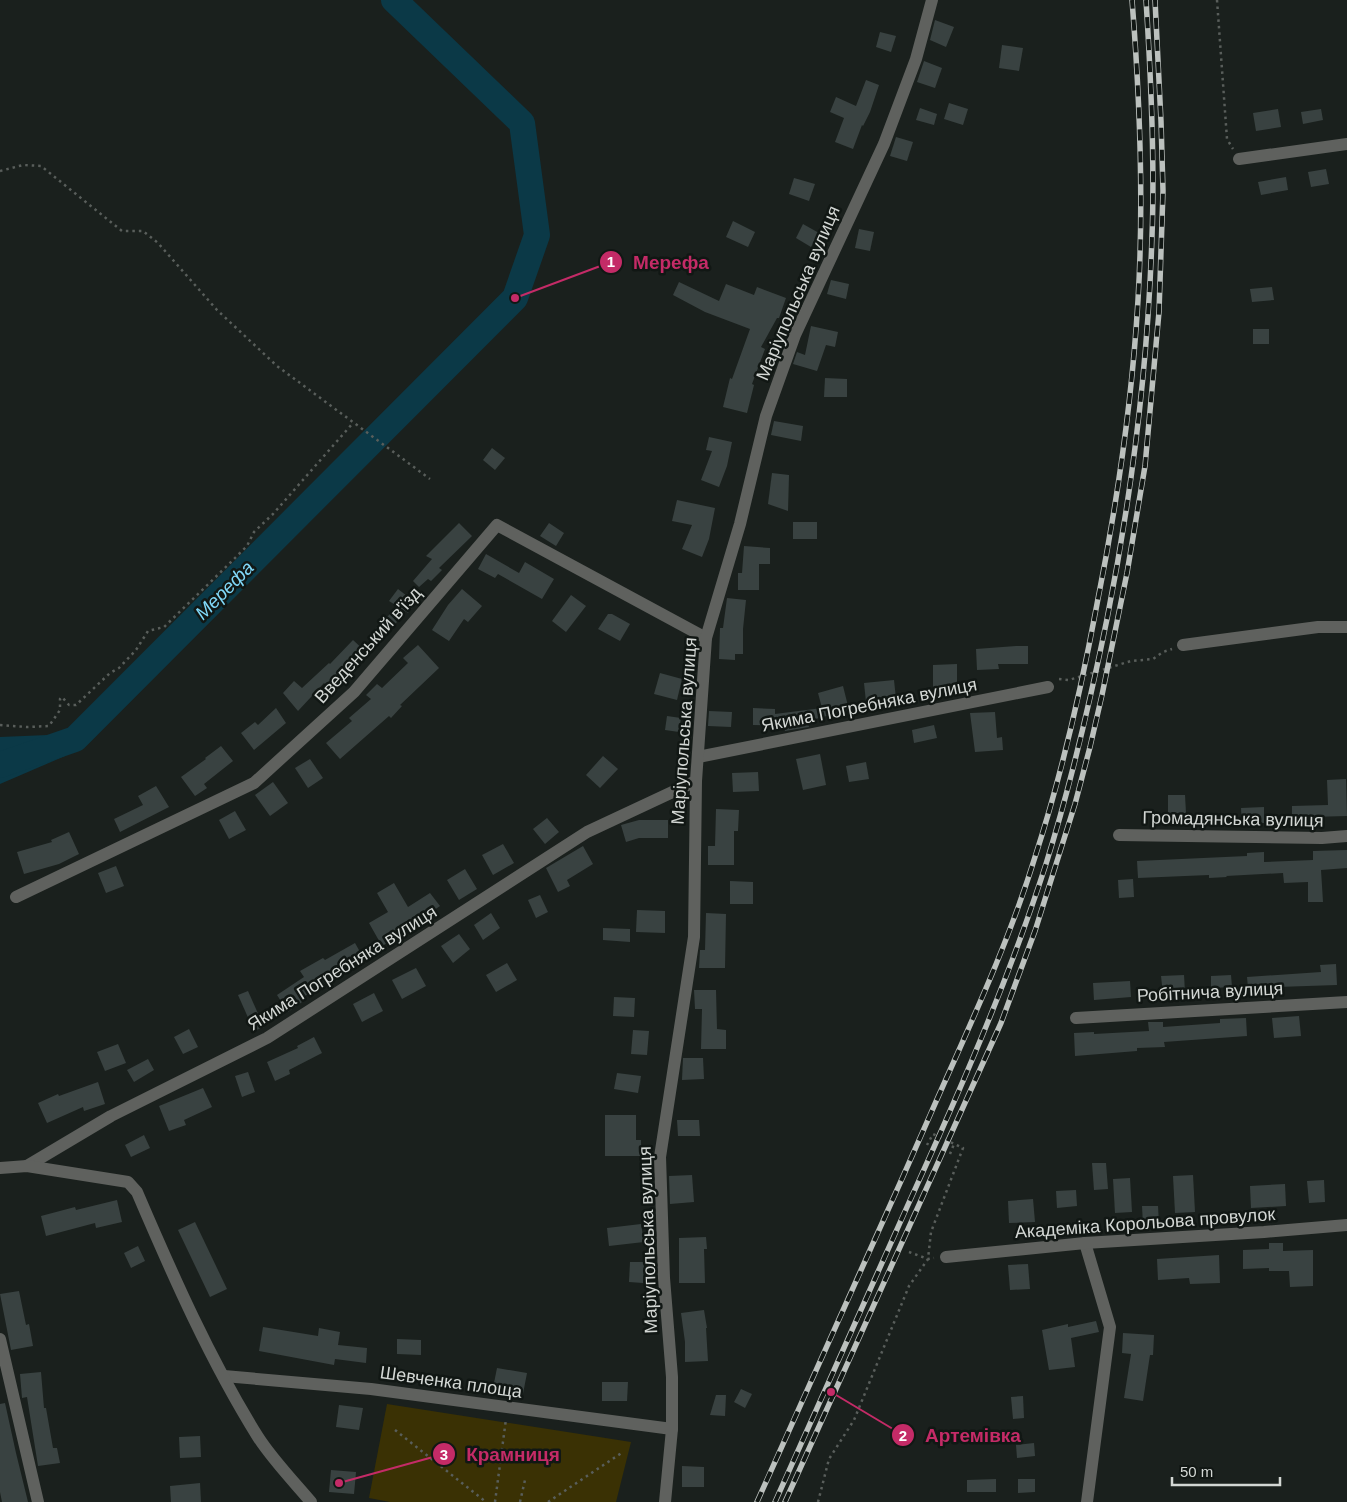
<svg xmlns="http://www.w3.org/2000/svg" width="1347" height="1502" viewBox="0 0 1347 1502" font-family="Arial,sans-serif">
  <style>
    .green { fill: #3a3104 }
    .water { fill: #0b3947 }
    .lines { fill: none; stroke-linecap: round; stroke-linejoin: round }
    .river { stroke: #0b3947; stroke-width: 26 }
    .building { fill: #394241 }
    .path { stroke: #595e5b; stroke-width: 2.5; stroke-dasharray: 2.5 4; stroke-linecap: butt }
    .minor { stroke: #5f615e; stroke-width: 12 }
    .tertiary { stroke: #5f615e; stroke-width: 12 }
    .rail-casing { stroke: #bcc1be; stroke-width: 5.5 }
    .rail { stroke: #111714; stroke-width: 4; stroke-dasharray: 11; stroke-linecap: butt }
    .labels { text-anchor: middle; stroke-width: 5; stroke-linejoin: round; paint-order: stroke }
    .street-label { font-size: 18px; fill: #d3d7d4; stroke: #111714 }
    .water-label { font-size: 19px; font-style: italic; fill: #80d8f8; stroke: #111714 }
    .leader { fill: none; stroke: #c42b67; stroke-width: 2 }
    .callout-dot { fill: #c42b67; stroke: #111714; stroke-width: 2 }
    .mark-label { font-size: 15px; text-anchor: middle; font-weight: bold; fill: #fff }
    .callout-label { font-size: 19px; text-anchor: middle; font-weight: bold; fill: #c42b67; stroke: #111714; stroke-width: 5; stroke-linejoin: round; paint-order: stroke }
  </style>
  <rect width="100%" height="100%" fill="#1a201d"/>
  <path class="green" d="M387,1404L631,1442L616,1502H390L369,1498Z"/>
  <path class="water" d="M48,735L65,756L0,784V737Z"/>
  <g class="lines">
    <path class="river" d="M0,765L75,739L515,298L537,235L522,123L394,0"/>
  </g>
  <g class="building">
    <path d="M935,20L954,27L946,47L930,40Z"/>
    <path d="M880,32L896,36L891,52L876,47Z"/>
    <path d="M1002,45L1023,48L1019,71L999,68Z"/>
    <path d="M924,61L942,68L935,88L917,82Z"/>
    <path d="M866,80L879,85L870,112L863,126L862,125L853,149L835,142L844,118L830,112L836,97L856,106Z"/>
    <path d="M949,103L968,109L963,125L944,119Z"/>
    <path d="M920,108L937,114L934,125L916,120Z"/>
    <path d="M1278,109L1281,127L1256,131L1253,113Z"/>
    <path d="M1321,109L1323,120L1303,124L1301,112Z"/>
    <path d="M896,137L913,142L907,161L890,156Z"/>
    <path d="M1326,169L1329,184L1311,187L1308,172Z"/>
    <path d="M1286,177L1288,190L1261,195L1258,182Z"/>
    <path d="M794,178L815,184L809,201L789,194Z"/>
    <path d="M733,221L755,232L748,247L726,237Z"/>
    <path d="M803,224L819,233L811,247L796,238Z"/>
    <path d="M859,229L874,232L870,251L855,248Z"/>
    <path d="M831,280L849,284L846,299L827,294Z"/>
    <path d="M679,282L719,301L726,284L754,295L757,287L786,298L779,318H777L761,347L765,349L752,384L754,385L747,413L723,407L730,378L732,379L750,329L705,312L673,295Z"/>
    <path d="M1272,287L1274,300L1252,302L1250,289Z"/>
    <path d="M811,326L838,332L835,347L826,345L817,371L793,364L797,352L805,355Z"/>
    <rect x="1253" y="329" width="16" height="15"/>
    <path d="M825,378L847,379V397H824Z"/>
    <path d="M774,421L803,426L801,441L771,435Z"/>
    <path d="M709,437L732,442L727,466L719,487L701,480L712,451L706,450Z"/>
    <path d="M492,448L505,458L495,470L483,460Z"/>
    <path d="M772,473L789,475L788,511L768,504Z"/>
    <path d="M677,500L715,508L709,539L702,557L682,549L692,525L672,521Z"/>
    <rect x="793" y="522" width="24" height="17"/>
    <path d="M459,523L472,536L439,568L442,570L431,581L428,579L419,587L413,581L432,559L426,556Z"/>
    <path d="M549,523L564,533L556,546L540,536Z"/>
    <path d="M744,546L770,548V564H759V590H738V573H742Z"/>
    <path d="M486,554L519,573L525,562L554,579L542,599L498,574L495,578L478,569Z"/>
    <path d="M398,589L416,603L408,613L389,601Z"/>
    <path d="M462,589L482,606L468,622L464,619L449,641L432,630L448,605Z"/>
    <path d="M571,595L586,606L566,632L552,621Z"/>
    <path d="M727,598L746,600L743,629V654H735V660L719,659L720,628H723Z"/>
    <path d="M390,614L397,622L380,640L372,632Z"/>
    <path d="M608,614H612L630,624L620,641L598,629Z"/>
    <path d="M353,640L367,653L343,678L345,679L332,691L324,683L298,711L283,693L294,681L302,688L329,663L330,664Z"/>
    <path d="M418,645L439,668L400,705L402,706L391,718L389,716L340,759L326,743L352,721L349,718L371,699L366,695L377,684L382,688L408,663L403,658Z"/>
    <path d="M1016,646H1028V664H998L999,669L977,670L976,649Z"/>
    <path d="M957,664V691H933V665Z"/>
    <path d="M660,673L682,679L677,700L654,694Z"/>
    <path d="M894,680L896,699L866,702L864,683Z"/>
    <path d="M843,686L849,710L808,721L809,727L785,731L784,726L753,725V708L775,709V714L822,708L818,693Z"/>
    <path d="M276,708L286,723L254,750L241,733L255,722L258,725Z"/>
    <path d="M709,711L732,712L731,727L708,726Z"/>
    <path d="M995,712L997,738L1002,737L1003,750L975,752L970,713Z"/>
    <path d="M667,716L681,718L679,732L665,730Z"/>
    <path d="M934,725L937,738L914,743L912,730Z"/>
    <path d="M221,746L233,761L204,784L207,788L195,796L181,777L206,759L205,758Z"/>
    <path d="M820,754L826,785L803,790L796,759Z"/>
    <path d="M603,756L618,769L600,788L586,775Z"/>
    <path d="M310,759L323,778L308,788L295,768Z"/>
    <path d="M866,762L869,779L849,782L846,766Z"/>
    <path d="M758,772L759,791L733,792L732,773Z"/>
    <path d="M1346,779L1347,816L1310,817L1311,821L1292,822V806L1328,805L1327,780Z"/>
    <path d="M273,782L288,803L270,816L255,795Z"/>
    <path d="M156,786L169,807L120,832L114,819L143,805L138,796Z"/>
    <path d="M1168,795H1185L1186,813H1168Z"/>
    <path d="M1264,807V823L1242,824L1241,808Z"/>
    <path d="M716,809L739,810L738,831H734V865H708V846H715Z"/>
    <path d="M235,811L246,830L229,839L219,820Z"/>
    <path d="M1217,813V825H1200V814Z"/>
    <path d="M547,818L559,832L545,844L533,829Z"/>
    <path d="M639,820H668V838H639L626,842L621,825Z"/>
    <path d="M69,832L79,854L59,864L24,874L17,852L52,842L51,840Z"/>
    <path d="M503,844L514,863L493,875L482,855Z"/>
    <path d="M583,846L593,864L567,880L570,886L558,892L546,868Z"/>
    <path d="M1347,850V868L1321,870L1323,902H1308V882L1284,883L1283,873L1226,876L1227,877L1209,878V875L1138,878L1137,861L1247,856V853L1264,852V862L1313,860V851Z"/>
    <path d="M116,866L124,886L106,893L98,873Z"/>
    <path d="M465,869L477,889L459,900L447,880Z"/>
    <path d="M1133,879L1134,897L1119,898L1118,880Z"/>
    <path d="M730,881L753,882V904H730Z"/>
    <path d="M394,883L408,907L430,893L440,906L408,928L409,930L382,946L369,923L388,912L377,893Z"/>
    <path d="M540,895L548,912L536,918L528,900Z"/>
    <path d="M637,910L665,911V933L636,932Z"/>
    <path d="M491,913L500,928L483,940L474,925Z"/>
    <path d="M706,913L726,914L725,968H699L700,950H705Z"/>
    <path d="M603,928L630,929V942L603,940Z"/>
    <path d="M459,934L470,949L453,963L441,946Z"/>
    <path d="M355,943L364,959L300,999L302,1002L288,1012L277,995L304,977L300,971L323,958L325,960Z"/>
    <path d="M507,963L517,980L496,992L486,975Z"/>
    <path d="M1336,964L1337,985L1248,988L1247,977L1321,972L1320,965Z"/>
    <path d="M416,968L426,986L402,999L392,980Z"/>
    <path d="M1184,975L1185,992L1163,994L1161,976Z"/>
    <path d="M1231,975L1232,987L1211,988V976Z"/>
    <path d="M1130,981L1131,997L1094,1000L1093,983Z"/>
    <path d="M694,990H716L717,1029L726,1030V1049H701L702,1009H695Z"/>
    <path d="M248,991L264,1027L254,1031L238,995Z"/>
    <path d="M374,993L383,1011L362,1022L353,1004Z"/>
    <path d="M614,997L635,998L634,1017L613,1016Z"/>
    <path d="M1299,1016L1301,1036L1274,1038L1272,1018Z"/>
    <path d="M1246,1018L1247,1036L1164,1042L1165,1047L1137,1048V1051L1075,1056L1074,1033L1094,1032V1034L1149,1031L1148,1022H1163V1027L1220,1023V1019Z"/>
    <path d="M189,1029L198,1047L183,1054L174,1037Z"/>
    <path d="M633,1030L649,1031L647,1055L631,1054Z"/>
    <path d="M314,1037L322,1053L289,1070L290,1074L275,1081L267,1062L298,1048L297,1046Z"/>
    <path d="M118,1044L126,1063L105,1071L97,1052Z"/>
    <path d="M683,1058H703L704,1079L682,1080Z"/>
    <path d="M148,1059L154,1070L134,1082L127,1070Z"/>
    <path d="M248,1072L255,1092L242,1097L235,1076Z"/>
    <path d="M617,1073L641,1076L638,1093L614,1089Z"/>
    <path d="M98,1082L105,1104L84,1111L83,1107L47,1123L38,1103L58,1094L59,1096Z"/>
    <path d="M203,1088L212,1107L184,1120L186,1125L169,1131L159,1106Z"/>
    <path d="M605,1115H636V1140H641V1156H605Z"/>
    <path d="M677,1120H699L700,1136H678Z"/>
    <path d="M144,1135L150,1148L131,1157L125,1145Z"/>
    <path d="M1092,1163H1106L1108,1189L1094,1190Z"/>
    <path d="M692,1175L694,1202L670,1204L669,1176Z"/>
    <path d="M1193,1175L1195,1212L1175,1213L1173,1176Z"/>
    <path d="M1130,1178L1132,1212L1115,1213L1113,1179Z"/>
    <path d="M1324,1180L1325,1202L1309,1203L1307,1181Z"/>
    <path d="M1285,1184L1286,1206L1251,1208L1250,1186Z"/>
    <path d="M1076,1190L1077,1206L1057,1208L1056,1191Z"/>
    <path d="M1033,1199L1035,1222L1009,1223L1008,1201Z"/>
    <path d="M117,1200L122,1222L96,1228L95,1223L46,1236L41,1216L75,1207L76,1210Z"/>
    <path d="M1142,1206H1158L1159,1224L1143,1225Z"/>
    <path d="M195,1222L227,1289L210,1297L178,1230Z"/>
    <path d="M641,1224L644,1242L609,1246L607,1228Z"/>
    <path d="M706,1237L707,1249H704L705,1283H679V1238Z"/>
    <path d="M1269,1243H1283V1251L1313,1250V1286L1290,1287L1289,1271H1269V1268L1243,1269V1250L1269,1249Z"/>
    <path d="M138,1246L145,1261L131,1268L124,1253Z"/>
    <path d="M1219,1255L1220,1283L1190,1284L1189,1278L1158,1280L1157,1259Z"/>
    <path d="M630,1262H644L643,1283L629,1282Z"/>
    <path d="M1028,1264L1030,1289L1010,1290L1008,1265Z"/>
    <path d="M19,1291L26,1325L29,1324L33,1346L11,1350L0,1294Z"/>
    <path d="M704,1310L707,1328H706L708,1361L685,1362V1342L681,1313Z"/>
    <path d="M1096,1321L1099,1332L1071,1338L1075,1367L1049,1370L1042,1330L1068,1324V1327Z"/>
    <path d="M263,1327L318,1336L319,1328L340,1332L338,1345L367,1348L366,1363L335,1359L334,1365L259,1351Z"/>
    <path d="M1123,1333L1154,1335L1153,1355H1150L1143,1401L1124,1398L1131,1354L1122,1353Z"/>
    <path d="M397,1339L421,1340V1355L397,1354Z"/>
    <path d="M497,1368L527,1373L522,1399L492,1393Z"/>
    <path d="M41,1372L44,1408H46L53,1448H57L60,1463L38,1466L27,1397L22,1398L20,1374Z"/>
    <path d="M602,1382H628L627,1401H602Z"/>
    <path d="M741,1389L752,1394L745,1408L734,1402Z"/>
    <path d="M716,1395H726L725,1416L710,1415Z"/>
    <path d="M1023,1396L1024,1418L1013,1419L1011,1397Z"/>
    <path d="M5,1403L16,1453L28,1502H2L0,1492V1404Z"/>
    <path d="M339,1405L363,1408L359,1430L336,1427Z"/>
    <path d="M200,1436L201,1457L180,1458L179,1437Z"/>
    <path d="M1034,1443L1035,1456L1017,1458L1016,1445Z"/>
    <path d="M682,1466L704,1467V1487H682Z"/>
    <path d="M331,1470L356,1472L354,1494L329,1492Z"/>
    <path d="M996,1479V1492H967V1480Z"/>
    <path d="M1018,1479H1035V1492L1018,1493Z"/>
    <path d="M200,1483L201,1502H171L170,1486Z"/>
  </g>
  <g class="lines">
    <g class="path">
      <path d="M1217,0L1227,139L1233,149"/>
      <path d="M0,171L23,165L41,166L122,231H143L158,243L217,310L277,366L430,479"/>
      <path d="M1059,679L1069,680L1131,661L1153,659L1163,652L1172,649"/>
      <path d="M0,725L27,727L49,726L60,710V699L62,697L69,705H76L110,673L119,668L136,650L148,631L164,627L230,563L247,546L254,532L273,514L353,423"/>
      <path d="M950,1154L954,1144"/>
      <path d="M909,1252L928,1259L934,1258"/>
      <path d="M395,1430L486,1502"/>
      <path d="M495,1502L506,1419"/>
      <path d="M520,1502L525,1480"/>
      <path d="M548,1502L623,1452"/>
      <path d="M818,1502L829,1459L854,1420L909,1286L928,1259L931,1232L963,1148L933,1134L927,1145"/>
    </g>
    <g class="minor">
      <path d="M1239,159L1347,144"/>
      <path d="M1183,645L1318,627H1347"/>
      <path d="M698,757L1048,687"/>
      <path d="M1119,835L1322,838L1347,836"/>
      <path d="M16,897L254,783L354,692L497,525L706,638"/>
      <path d="M1076,1018L1347,1002"/>
      <path d="M27,1166L111,1116L267,1038L587,832L696,781"/>
      <path d="M1085,1243L1110,1327L1087,1502"/>
      <path d="M946,1257L1085,1243L1264,1232L1347,1225"/>
      <path d="M0,1339L38,1502"/>
      <path d="M224,1376L371,1389L672,1429"/>
      <path d="M665,1502L672,1429V1377L664,1278L660,1157L694,937L696,781L706,638L740,524L766,416L795,335L884,144L916,59L932,0"/>
    </g>
    <path class="tertiary" d="M0,1168L27,1166L128,1182L137,1192C173,1276 210,1360 258,1437C272,1459 294,1482 311,1502"/>
    <defs>
      <g id="rail">
        <path d="M757,1502C815,1372 874,1243 931,1113C968,1029 1008,945 1035,857C1062,774 1081,690 1097,604C1117,504 1132,402 1138,300C1144,200 1140,100 1132,0"/>
        <path d="M775,1502C819,1404 863,1306 907,1207C958,1095 1008,982 1046,864C1071,784 1090,702 1107,619C1132,493 1148,365 1152,236C1155,158 1151,78 1146,0"/>
        <path d="M785,1502L1001,1023L1035,931L1075,804L1090,747L1102,695L1127,573L1145,466L1159,312L1163,191L1161,121L1155,0"/>
      </g>
    </defs>
    <use href="#rail" class="rail-casing"/>
    <use href="#rail" class="rail"/>
  </g>
  <g class="labels">
    <g class="street-label">
      <text transform="translate(798 293) rotate(-67)" y="6">Маріупольська вулиця</text>
      <text transform="translate(368 645) rotate(-48)" y="6">Введенський в'їзд</text>
      <text transform="translate(869 705) rotate(-11)" y="6">Якима Погребняка вулиця</text>
      <text transform="translate(684 731) rotate(-86)" y="6">Маріупольська вулиця</text>
      <text transform="translate(1233 819) rotate(1)" y="6">Громадянська вулиця</text>
      <text transform="translate(342 968) rotate(-32)" y="6">Якима Погребняка вулиця</text>
      <text transform="translate(1210 992) rotate(-3)" y="6">Робітнича вулиця</text>
      <text transform="translate(1145 1223) rotate(-4)" y="6">Академіка Корольова провулок</text>
      <text transform="translate(648 1240) rotate(-92)" y="6">Маріупольська вулиця</text>
      <text transform="translate(451 1382) rotate(8)" y="6">Шевченка площа</text>
    </g>
    <g class="water-label">
      <text transform="translate(224 590) rotate(-45)" y="7">Мерефа</text>
    </g>
  </g>
  <path class="leader" d="M515 298L611 262M831 1392L903 1435M339 1483L444 1454"/>
  <g class="callout-dot">
    <circle cx="515" cy="298" r="5"/>
    <circle cx="831" cy="1392" r="5"/>
    <circle cx="339" cy="1483" r="5"/>
    <circle cx="611" cy="262" r="12"/>
    <circle cx="903" cy="1435" r="12"/>
    <circle cx="444" cy="1454" r="12"/>
  </g>
  <g class="mark-label">
    <text x="611" y="267">1</text>
    <text x="903" y="1441">2</text>
    <text x="444" y="1460">3</text>
  </g>
  <g class="callout-label">
    <text x="671" y="269">Мерефа</text>
    <text x="973" y="1442">Артемівка</text>
    <text x="513" y="1461">Крамниця</text>
  </g>
  <path d="M1172 1477v8h108v-8" fill="none" stroke="#d3d7d4" stroke-width="2.5"/>
  <text x="1180" y="1477" font-size="15" fill="#d3d7d4" stroke="#111714" stroke-width="4" paint-order="stroke">50 m</text>
</svg>
